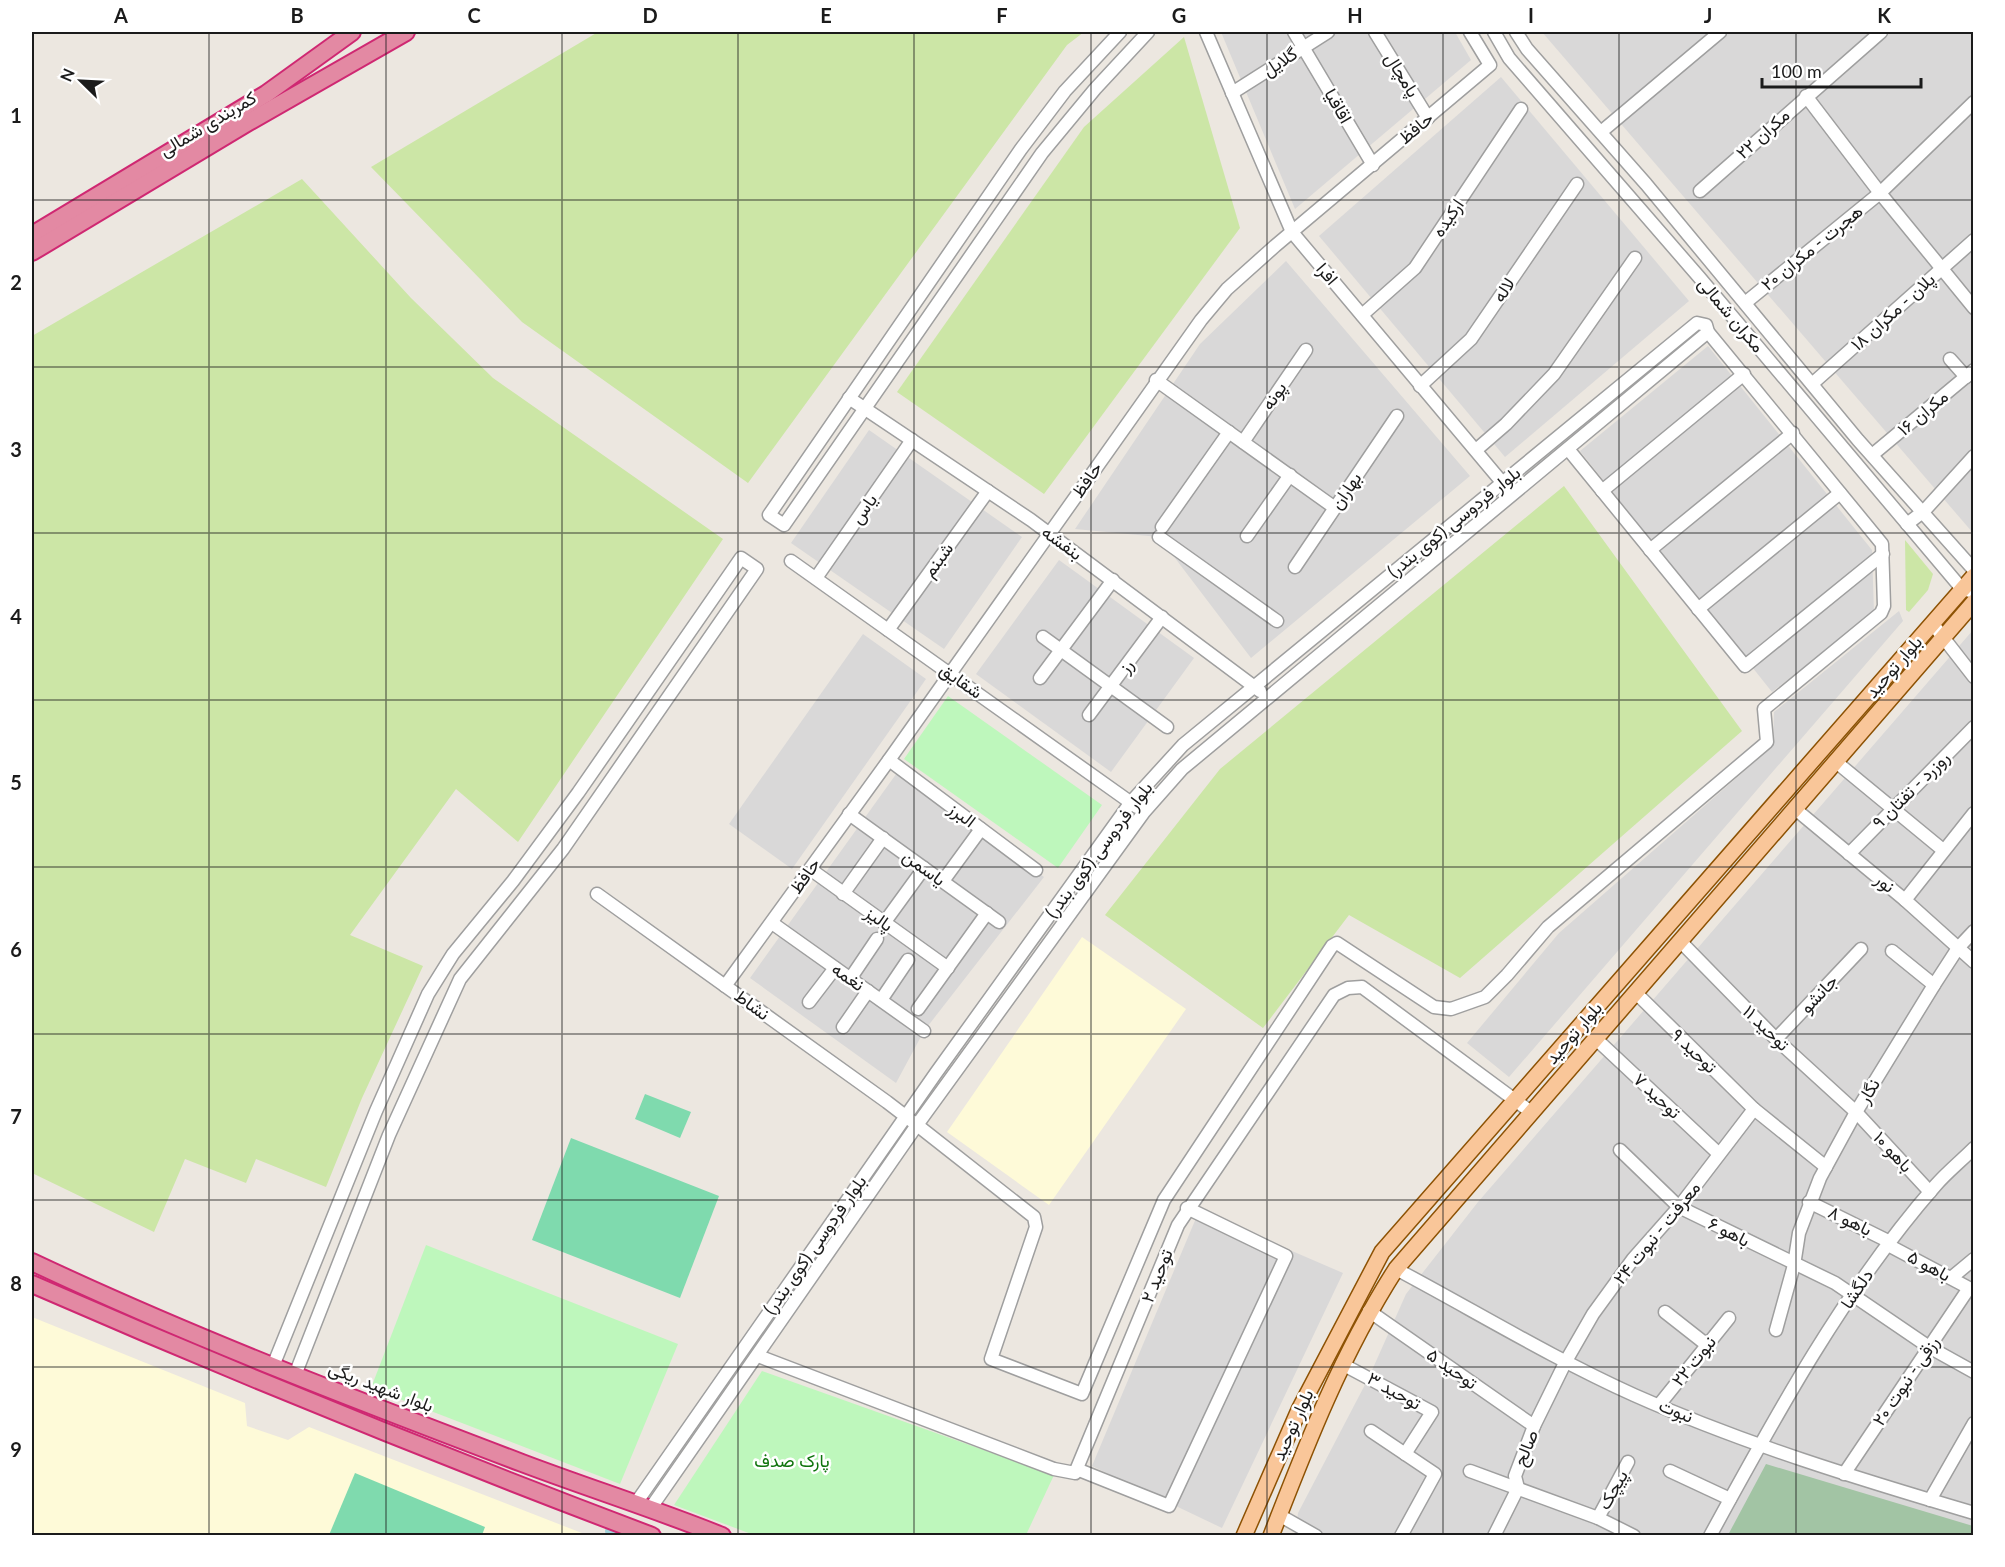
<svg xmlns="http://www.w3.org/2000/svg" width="2005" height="1567" viewBox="0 0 2005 1567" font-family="Lato,Vazirmatn,sans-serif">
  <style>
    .residential { fill: #d9d8d8 }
    .education { fill: #fefad8 }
    .grass { fill: #cce6a6 }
    .cemetery { fill: #a2c4a4 }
    .park { fill: #bef7bc }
    .pitch { fill: #7fdaae }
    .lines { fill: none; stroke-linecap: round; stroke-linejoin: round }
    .canal { stroke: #a1d2d9; stroke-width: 10 }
    .minor-casing { stroke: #9f9f9f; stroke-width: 15 }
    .major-casing { stroke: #8d5204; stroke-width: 18 }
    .highway-casing { stroke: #cf2872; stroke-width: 20 }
    .minor { stroke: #fff; stroke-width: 12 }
    .major { stroke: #f9c699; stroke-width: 15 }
    .highway { stroke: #e389a3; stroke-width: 16 }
    .grid { fill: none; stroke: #1b1b1b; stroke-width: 1.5; stroke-opacity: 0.55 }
    .labels { text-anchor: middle; stroke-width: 5; stroke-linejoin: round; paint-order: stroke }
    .street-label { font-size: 18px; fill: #1b1b1b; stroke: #fff }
    .park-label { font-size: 18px; fill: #10740e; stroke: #fff }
    .neatline { fill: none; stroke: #1b1b1b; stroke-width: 2 }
    .grid-label { font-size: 20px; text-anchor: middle; font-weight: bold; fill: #1b1b1b }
  </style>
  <rect width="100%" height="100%" fill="#ece7e0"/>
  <g class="residential">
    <path d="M1221,32H1455L1471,60L1295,209Z"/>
    <path d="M1542,32H1973V533Z"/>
    <path d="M1501,77L1689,301L1505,457L1319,236Z"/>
    <path d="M1286,261L1470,476L1251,658L1159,537L1075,529L1200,344Z"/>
    <path d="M1708,346L1872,550L1874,613L1772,692L1580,451Z"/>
    <path d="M869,430L1022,537L944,649L791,543Z"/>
    <path d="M1059,560L1194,658L1111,772L976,674Z"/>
    <path d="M1899,611L1903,621L1509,1077L1467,1043L1559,933L1773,746L1774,712Z"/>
    <path d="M1973,630V1535L1295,1536L1298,1513L1369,1377L1406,1294L1478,1202Z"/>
    <path d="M863,634L926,679L792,869L729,824Z"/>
    <path d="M899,770L1044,877L924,1031L896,1083L750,978Z"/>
    <path d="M1199,1211L1343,1273L1222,1528L1092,1466Z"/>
  </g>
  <g class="education">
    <path d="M1082,937L1186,1009L1049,1205L947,1132Z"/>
    <path d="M32,1317L245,1403L247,1426L288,1440L309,1427L587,1535H32Z"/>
  </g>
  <g class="grass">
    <path d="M598,32H1084L1067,45L748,483L522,322L371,167Z"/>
    <path d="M1184,37L1240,228L1044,494L897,392L1084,127Z"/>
    <path d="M302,179L411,298L493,378L723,539L518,842L456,789L350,935L423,966L362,1098L326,1187L256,1159L246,1183L185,1159L154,1232L32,1173V336Z"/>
    <path d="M1564,486L1742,731L1460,978L1349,915L1263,1028L1105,915L1220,769Z"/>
    <path d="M1905,540L1933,574L1928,590L1909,612L1906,610Z"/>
  </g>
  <path class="cemetery" d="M1766,1464L1973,1526V1535H1728Z"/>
  <g class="park">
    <path d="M948,696L1102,805L1058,868L904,759Z"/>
    <path d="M426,1245L678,1344L620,1484L371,1388Z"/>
    <path d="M762,1371L1054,1475L1026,1535H754L674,1505Z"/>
  </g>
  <g class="pitch">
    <path d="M645,1094L691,1112L680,1138L635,1119Z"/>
    <path d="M571,1138L719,1196L680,1298L532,1240Z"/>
    <path d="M355,1473L485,1527L482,1535H329Z"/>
  </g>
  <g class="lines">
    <path class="canal" d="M610,1531L623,1536"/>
    <defs>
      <g id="minor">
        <path d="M1120,32L1065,91L1021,149L769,515L784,525L1042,153L1095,89L1148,32"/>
        <path d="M1206,32L1292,232L1506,487"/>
        <path d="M1294,32L1373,165"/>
        <path d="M1375,32L1428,118"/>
        <path d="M1494,32L1509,58L1699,277L1962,589L1974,592"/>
        <path d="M1516,32L1527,49L1646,184L1858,440L1974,570"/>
        <path d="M1232,93L1328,32"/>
        <path d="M1806,96L1880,193L1974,308"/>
        <path d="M1601,132L1720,32"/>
        <path d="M1700,191L1881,32"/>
        <path d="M1745,303L1880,193L1974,102"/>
        <path d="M1362,315L1415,268L1521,109"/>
        <path d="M1950,359L1966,377"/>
        <path d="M1156,380L1335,508"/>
        <path d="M1812,384L1974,240"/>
        <path d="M1420,386L1471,339L1577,184"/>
        <path d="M849,398L1031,520L1260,691"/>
        <path d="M1243,442L1306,350"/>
        <path d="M1568,449L1745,666L1883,554"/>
        <path d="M1476,450L1506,424L1554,374L1635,258"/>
        <path d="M1872,455L1974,370"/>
        <path d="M1602,491L1744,374"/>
        <path d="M1907,524L1924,511L1974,456"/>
        <path d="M1162,527L1229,432"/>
        <path d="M1247,536L1290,475"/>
        <path d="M1159,537L1277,621"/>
        <path d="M1650,550L1793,433"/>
        <path d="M791,561L1137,807"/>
        <path d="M1295,567L1397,416"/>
        <path d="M816,578L912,440"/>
        <path d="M1698,609L1840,493"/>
        <path d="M1932,623L1974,677"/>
        <path d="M888,630L988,491"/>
        <path d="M1043,637L1167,727"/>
        <path d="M1040,678L1113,580"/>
        <path d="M1089,715L1162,617"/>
        <path d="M889,760L1036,870"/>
        <path d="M1835,761L1943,850"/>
        <path d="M1794,808L1905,900L1974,962"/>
        <path d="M849,814L999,922"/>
        <path d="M1849,854L1974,727"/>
        <path d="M810,869L948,968"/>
        <path d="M943,881L981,829"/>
        <path d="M597,894L887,1102L917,1125L1034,1217L1036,1227L991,1359L1082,1394L1164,1200L1332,946L1337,943L1434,1007L1451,1009L1485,997L1507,975L1548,927L1767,742L1764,709L1881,613L1884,606L1882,544L1708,332L1706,325L1697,323L1183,745L1131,802L936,1073C837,1217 735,1359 636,1503"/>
        <path d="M843,894L883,838"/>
        <path d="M1905,900L1974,813"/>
        <path d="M772,923L924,1031"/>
        <path d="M884,923L924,868"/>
        <path d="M1680,941L1776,1039L1856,1112L1930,1192"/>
        <path d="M1892,951L1934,985"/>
        <path d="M850,979L877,939"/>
        <path d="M725,986L889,760L1201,320L1227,289L1275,246L1490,65L1470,32"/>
        <path d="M1635,992L1754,1109L1826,1167"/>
        <path d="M881,1000L908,960"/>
        <path d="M809,1002L835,968"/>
        <path d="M918,1009L987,913"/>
        <path d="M843,1027L868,991"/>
        <path d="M1595,1038L1719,1154"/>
        <path d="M1776,1039L1861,949"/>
        <path d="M1620,1150L1679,1207L1835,1283L1929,1347L1974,1372"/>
        <path d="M1809,1202L1890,1242"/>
        <path d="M1396,1269C1475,1311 1552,1358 1634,1395C1744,1444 1859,1479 1974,1513"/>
        <path d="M1951,1278L1974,1259"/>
        <path d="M1369,1311L1534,1426"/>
        <path d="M1665,1312L1707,1345"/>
        <path d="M1776,1330L1794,1265L1799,1233L1820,1178L1856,1112L1934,985L1958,948L1974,931"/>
        <path d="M758,1356L1054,1469L1075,1473L1178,1225L1334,995L1348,988L1362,987L1531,1112"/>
        <path d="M1342,1364L1432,1412L1405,1454"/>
        <path d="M273,1366L376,1111L428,994L453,954L513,881L578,793L741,558L757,569L563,849L460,979L389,1135L295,1375"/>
        <path d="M1659,1405L1729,1318"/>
        <path d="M1371,1431L1435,1474L1401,1536"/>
        <path d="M1079,1470L1169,1506L1286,1256L1187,1208"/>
        <path d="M1470,1471L1598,1518L1634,1536"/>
        <path d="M1670,1471L1730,1499"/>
        <path d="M1844,1474L1969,1288L1888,1245"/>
        <path d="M1930,1500L1974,1423"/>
        <path d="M650,1509L917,1125L1144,812L1182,769L1708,332"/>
        <path d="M1279,1515L1316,1536"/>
        <path d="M1598,1518L1628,1462"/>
        <path d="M1494,1536L1518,1488L1515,1476L1534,1426L1566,1361L1593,1314L1633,1259L1679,1207L1754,1109"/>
        <path d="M1710,1536C1776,1415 1844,1290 1935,1186C1946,1173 1961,1161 1974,1148"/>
      </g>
      <g id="major">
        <path d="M1244,1536L1299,1410L1382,1252L1974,576"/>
        <path d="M1271,1536C1307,1443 1342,1353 1396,1269L1974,602"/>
      </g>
      <g id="highway">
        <path d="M32,235L266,94L352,32"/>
        <path d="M32,252L247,123L406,32"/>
        <path d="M32,1262C191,1337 356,1400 522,1463C588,1488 655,1509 722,1536"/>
        <path d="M32,1284C236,1373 443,1457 652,1536"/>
      </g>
    </defs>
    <use href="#minor" class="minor-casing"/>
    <use href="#major" class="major-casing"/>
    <use href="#highway" class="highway-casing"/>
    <use href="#minor" class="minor"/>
    <use href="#major" class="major"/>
    <use href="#highway" class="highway"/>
  </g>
  <path class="grid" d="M209,32V1536M386,32V1536M562,32V1536M738,32V1536M914,32V1536M1091,32V1536M1267,32V1536M1443,32V1536M1619,32V1536M1796,32V1536M32,200H1974M32,367H1974M32,533H1974M32,700H1974M32,867H1974M32,1034H1974M32,1200H1974M32,1367H1974"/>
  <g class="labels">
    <g class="street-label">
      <text transform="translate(1280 62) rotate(-33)" y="6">گلایل</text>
      <text transform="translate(1402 75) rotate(58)" y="6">پامچال</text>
      <text transform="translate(1338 106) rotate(60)" y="6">اقاقیا</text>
      <text transform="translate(208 124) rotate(-31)" y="6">کمربندی شمالی</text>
      <text transform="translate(1416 128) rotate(-40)" y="6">حافظ</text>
      <text transform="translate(1763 134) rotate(-42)" y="6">مکران ۲۲</text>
      <text transform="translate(1448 218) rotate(-56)" y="6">ارکیده</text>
      <text transform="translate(1812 248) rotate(-39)" y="6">هجرت - مکران ۲۰</text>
      <text transform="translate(1327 274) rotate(49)" y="6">افرا</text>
      <text transform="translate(1504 290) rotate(-57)" y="6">لاله</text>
      <text transform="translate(1893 312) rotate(-42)" y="6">پلان - مکران ۱۸</text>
      <text transform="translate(1731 315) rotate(50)" y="6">مکران شمالی</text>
      <text transform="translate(1274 396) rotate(-56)" y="6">پونه</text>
      <text transform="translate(1923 413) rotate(-40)" y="6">مکران ۱۶</text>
      <text transform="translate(1087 480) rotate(-55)" y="6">حافظ</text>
      <text transform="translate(1346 491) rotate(-56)" y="6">بهاران</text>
      <text transform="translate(864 509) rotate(-55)" y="6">یاس</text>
      <text transform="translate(1454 522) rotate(-39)" y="6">بلوار فردوسی (کوی بندر)</text>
      <text transform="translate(1062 543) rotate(36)" y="6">بنفشه</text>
      <text transform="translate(938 560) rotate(-54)" y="6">شبنم</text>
      <text transform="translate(1126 666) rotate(-53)" y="6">رز</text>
      <text transform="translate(1894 667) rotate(-49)" y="6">بلوار توحید</text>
      <text transform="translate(961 681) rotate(35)" y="6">شقایق</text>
      <text transform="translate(1911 790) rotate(-45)" y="6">روزرد - تفتان ۹</text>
      <text transform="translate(962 815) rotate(37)" y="6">البرز</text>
      <text transform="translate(1099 850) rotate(-53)" y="6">بلوار فردوسی (کوی بندر)</text>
      <text transform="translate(924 868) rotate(36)" y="6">یاسمن</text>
      <text transform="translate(805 876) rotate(-55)" y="6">حافظ</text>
      <text transform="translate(1885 883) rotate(39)" y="6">نور</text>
      <text transform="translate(879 919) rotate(35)" y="6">پالیز</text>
      <text transform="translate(848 977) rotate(35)" y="6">نغمه</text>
      <text transform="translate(1819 994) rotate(-46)" y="6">جانشو</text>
      <text transform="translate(752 1005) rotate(36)" y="6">نشاط</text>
      <text transform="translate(1766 1028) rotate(44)" y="6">توحید ۱۱</text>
      <text transform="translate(1574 1033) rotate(-49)" y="6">بلوار توحید</text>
      <text transform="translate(1694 1051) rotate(44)" y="6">توحید ۹</text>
      <text transform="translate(1869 1091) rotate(-59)" y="6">نگار</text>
      <text transform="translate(1657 1096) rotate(43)" y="6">توحید ۷</text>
      <text transform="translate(1893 1152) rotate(47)" y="6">باهو ۱۰</text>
      <text transform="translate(1850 1221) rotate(26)" y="6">باهو ۸</text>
      <text transform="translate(1729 1232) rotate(27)" y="6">باهو ۶</text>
      <text transform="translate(1657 1233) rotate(-51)" y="6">معرفت - نبوت ۲۴</text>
      <text transform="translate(815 1245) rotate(-55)" y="6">بلوار فردوسی (کوی بندر)</text>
      <text transform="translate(1929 1266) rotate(28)" y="6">باهو ۵</text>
      <text transform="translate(1157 1276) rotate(-68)" y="6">توحید ۲</text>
      <text transform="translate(1857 1289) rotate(-56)" y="6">دلگشا</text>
      <text transform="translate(1694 1361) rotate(-51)" y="6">نبوت ۲۲</text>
      <text transform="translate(1452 1369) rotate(35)" y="6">توحید ۵</text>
      <text transform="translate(1906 1381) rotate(-56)" y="6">رزقی - نبوت ۲۰</text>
      <text transform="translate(381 1387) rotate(21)" y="6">بلوار شهید ریگی</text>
      <text transform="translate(1394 1391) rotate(29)" y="6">توحید ۳</text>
      <text transform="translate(1676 1411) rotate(22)" y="6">نبوت</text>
      <text transform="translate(1293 1425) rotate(-66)" y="6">بلوار توحید</text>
      <text transform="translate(1526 1448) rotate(-68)" y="6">صالح</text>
      <text transform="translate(1613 1490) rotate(-61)" y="6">پیچک</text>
    </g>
    <g class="park-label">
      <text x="792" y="1467">پارک صدف</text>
    </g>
  </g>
  <rect width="2005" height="1567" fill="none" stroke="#ffffff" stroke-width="66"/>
  <g transform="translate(81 81) rotate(294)" stroke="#ffffff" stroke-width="4.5" paint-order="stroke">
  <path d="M0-4.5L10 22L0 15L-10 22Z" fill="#1b1b1b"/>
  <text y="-9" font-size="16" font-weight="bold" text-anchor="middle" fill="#1b1b1b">N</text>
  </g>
  <path d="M1762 78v9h159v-9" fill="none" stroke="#1b1b1b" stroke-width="3"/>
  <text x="1771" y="78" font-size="18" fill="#1b1b1b" stroke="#ffffff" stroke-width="4.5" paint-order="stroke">100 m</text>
  <rect x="33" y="33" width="1939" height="1501" class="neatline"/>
  <g class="grid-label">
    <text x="121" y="23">A</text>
    <text x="297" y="23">B</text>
    <text x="474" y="23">C</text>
    <text x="650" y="23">D</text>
    <text x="826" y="23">E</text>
    <text x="1002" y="23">F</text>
    <text x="1179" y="23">G</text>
    <text x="1355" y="23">H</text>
    <text x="1531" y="23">I</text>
    <text x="1708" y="23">J</text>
    <text x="1884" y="23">K</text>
    <text x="16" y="123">1</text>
    <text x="16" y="290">2</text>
    <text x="16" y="457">3</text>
    <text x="16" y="624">4</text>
    <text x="16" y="790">5</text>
    <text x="16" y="957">6</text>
    <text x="16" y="1124">7</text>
    <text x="16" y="1291">8</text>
    <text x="16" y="1457">9</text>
  </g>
</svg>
